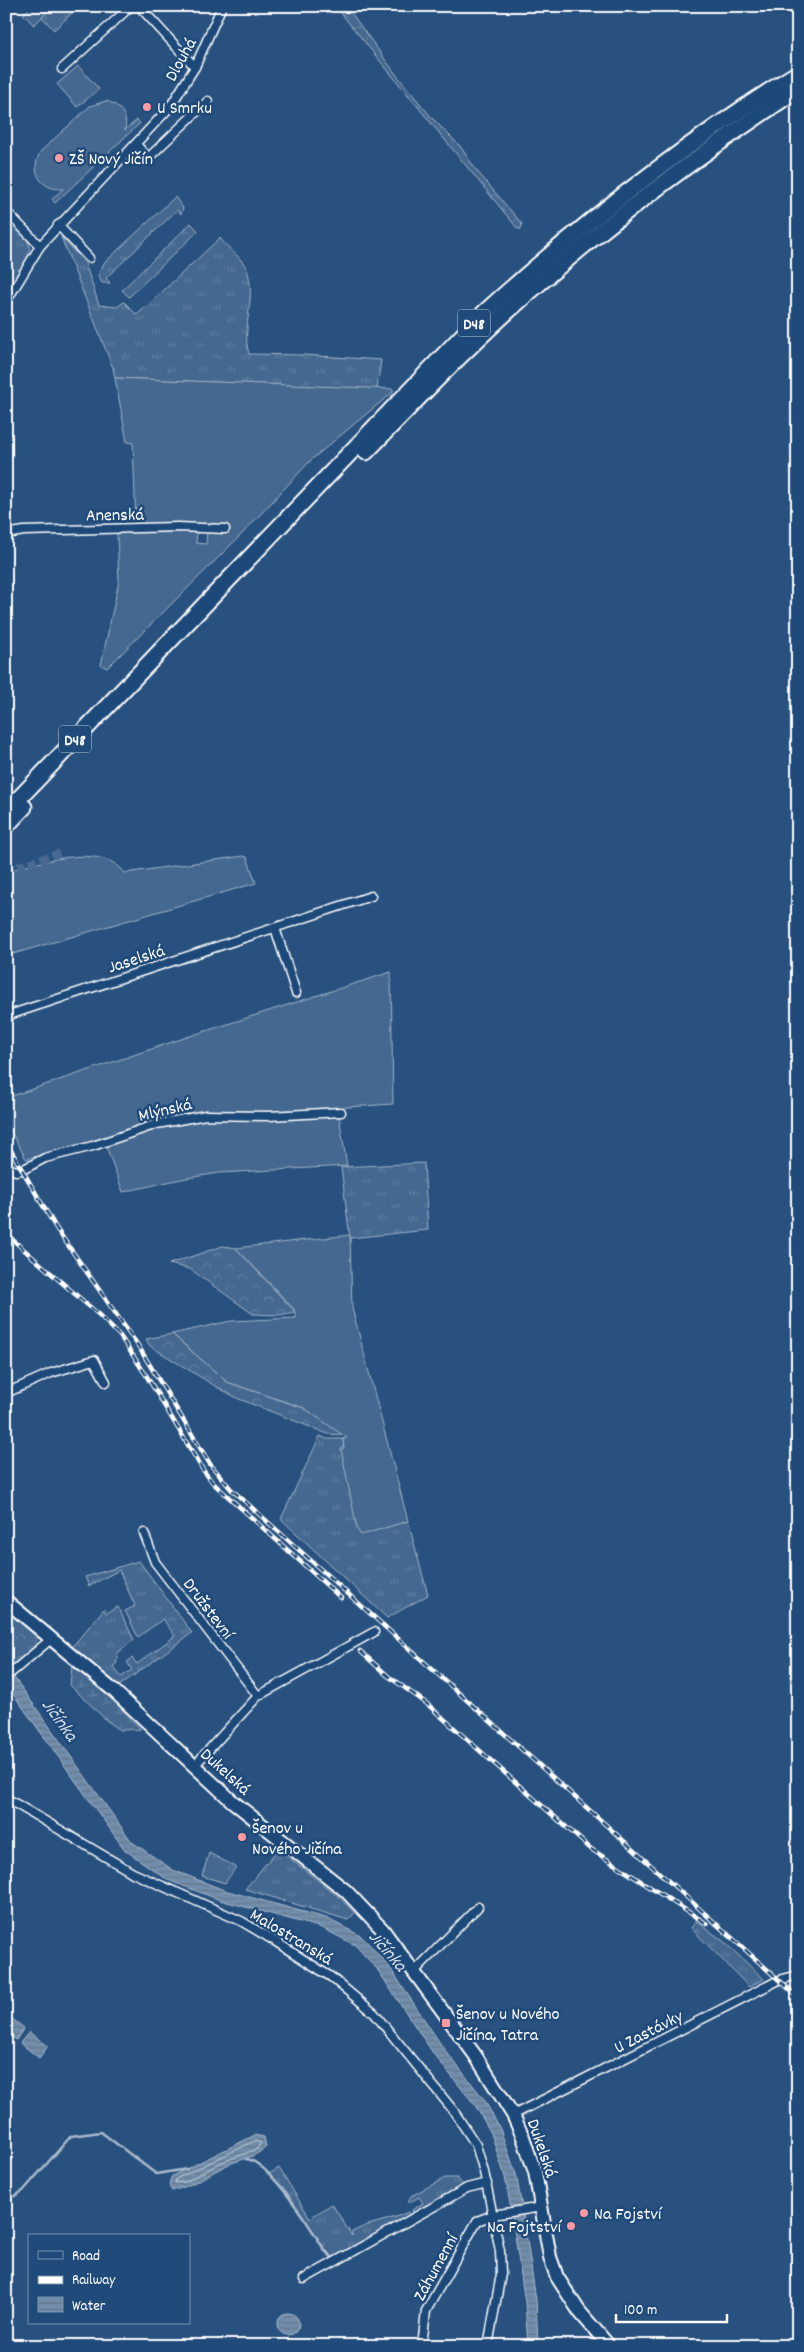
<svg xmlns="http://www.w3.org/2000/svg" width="804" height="2352" viewBox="0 0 804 2352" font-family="Dekko,sans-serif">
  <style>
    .grass { fill: url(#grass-tufts); stroke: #a2b4c8 }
    .forest { fill: url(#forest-crowns); stroke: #a2b4c8 }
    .wetland { fill: url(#wetland-marsh); stroke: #a2b4c8 }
    .garden { fill: #446890; stroke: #a2b4c8 }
    .water { fill: url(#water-rules); stroke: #aabbcd }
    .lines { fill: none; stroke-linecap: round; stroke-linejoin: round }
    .shore { stroke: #c6d1dd; stroke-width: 1 }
    .stream { stroke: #aabbcd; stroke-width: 2.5 }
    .street-tunnel { stroke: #486b92; stroke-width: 8; stroke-dasharray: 8 4; stroke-linecap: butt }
    .street-casing { stroke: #fff; stroke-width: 11 }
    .primary-casing { stroke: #fff; stroke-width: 16 }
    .highway-casing { stroke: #fff; stroke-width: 19 }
    .street { stroke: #1f4a7a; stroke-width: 8 }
    .primary { stroke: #1f4a7a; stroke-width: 12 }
    .highway { stroke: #1f4a7a; stroke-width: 15 }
    .rail-casing { stroke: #fff; stroke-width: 4.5 }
    .rail { stroke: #1f4a7a; stroke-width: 2.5; stroke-dasharray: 8; stroke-linecap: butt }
    .poi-dot { fill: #ff9aa2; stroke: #1f4a7a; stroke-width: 2 }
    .labels { text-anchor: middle; stroke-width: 5; stroke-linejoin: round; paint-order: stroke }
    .shield { fill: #1f4a7a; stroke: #bcc9d7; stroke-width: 1 }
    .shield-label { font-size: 16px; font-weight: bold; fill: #fff }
    .street-label { font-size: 18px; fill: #fff; stroke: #1f4a7a }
    .poi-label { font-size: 18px; fill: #fff; stroke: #1f4a7a; text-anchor: start }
    .water-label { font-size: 19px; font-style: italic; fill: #d4dde6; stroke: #1f4a7a }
  </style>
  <defs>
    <pattern id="grass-tufts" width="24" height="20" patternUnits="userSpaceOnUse" patternTransform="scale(1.25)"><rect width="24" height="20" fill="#446890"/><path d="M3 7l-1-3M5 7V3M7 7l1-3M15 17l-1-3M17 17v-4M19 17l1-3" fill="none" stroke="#607fa1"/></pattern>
    <pattern id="forest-crowns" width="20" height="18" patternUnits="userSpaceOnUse" patternTransform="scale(1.25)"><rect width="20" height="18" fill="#446890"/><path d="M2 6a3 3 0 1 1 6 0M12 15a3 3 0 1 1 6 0" fill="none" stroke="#607fa1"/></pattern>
    <pattern id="wetland-marsh" width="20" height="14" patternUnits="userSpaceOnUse" patternTransform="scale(1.25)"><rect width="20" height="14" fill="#446890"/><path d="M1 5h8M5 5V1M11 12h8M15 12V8" fill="none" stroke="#607fa1"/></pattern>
    <pattern id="water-rules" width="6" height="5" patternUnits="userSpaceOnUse" patternTransform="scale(1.25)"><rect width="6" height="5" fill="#718dab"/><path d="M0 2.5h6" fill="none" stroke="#64768a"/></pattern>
  </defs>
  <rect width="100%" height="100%" fill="#28517f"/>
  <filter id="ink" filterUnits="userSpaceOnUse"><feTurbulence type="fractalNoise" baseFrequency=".02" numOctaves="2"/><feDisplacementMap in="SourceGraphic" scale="10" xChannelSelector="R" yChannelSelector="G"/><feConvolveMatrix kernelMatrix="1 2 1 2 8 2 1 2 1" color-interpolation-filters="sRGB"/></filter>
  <g filter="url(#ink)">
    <g class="grass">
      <path d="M175,197L183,208L181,214L177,210L106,278L110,283H102L98,276L104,263Z"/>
      <path d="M6,216C46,249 27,257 6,294Z"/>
      <path d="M191,223L198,231L129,297L122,290Z"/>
      <path d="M61,237L85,263L99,305L117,307L124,302L137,315L220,238C228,249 242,257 247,270C257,297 241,327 249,354L304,355L381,360L377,389L115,378L113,368Z"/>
      <path d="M9,393L13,458L6,457V394Z"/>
      <path d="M424,1163L428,1230L350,1238L341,1167Z"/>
      <path d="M320,1436L327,1439H345L343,1440L344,1448L341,1449L361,1534L408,1521L428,1595L387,1618L281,1519Z"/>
      <path d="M139,1561L192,1633L119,1686L72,1647L104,1609L106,1613L118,1607L134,1640L116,1654L119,1658L116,1660L117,1663L113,1666L121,1677L132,1670L127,1662L132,1658L137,1664L175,1636L163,1619L138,1637L125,1611L135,1606L119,1570L89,1586L85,1577Z"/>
      <path d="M278,1849L339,1897L355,1913L348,1920L245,1889Z"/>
      <path d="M209,1853L236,1867L225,1883L202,1876Z"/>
      <path d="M696,1921L722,1940L764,1979L749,1987L691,1928Z"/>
      <path d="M279,2168L310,2218L332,2204L352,2236V2232C370,2222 390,2221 408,2212L410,2215L414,2213L412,2210L423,2203L419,2197L408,2203L411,2196L445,2178H457L465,2187L335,2259L326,2250L284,2188L269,2174Z"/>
    </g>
    <g class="forest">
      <path d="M53,6H66L72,13L54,30L42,17Z"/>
      <path d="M335,6H346L395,73L432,118L460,146L476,170L522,224L521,229H518Z"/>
      <path d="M223,1246L236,1248L295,1312L279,1315L253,1314L190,1269L169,1264Z"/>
      <path d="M172,1334L227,1382L304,1408L344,1435L328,1434L239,1399L215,1386L150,1346L146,1339Z"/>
      <path d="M6,1609L36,1635C39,1649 23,1657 13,1664L6,1653Z"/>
    </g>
    <path class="wetland" d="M72,1666L107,1694L141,1729L120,1730L106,1720L70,1685Z"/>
    <g class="garden">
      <path d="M32,6H49L51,8L34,25L23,14Z"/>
      <path d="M78,66L99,89L77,107L57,84Z"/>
      <path d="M106,101C120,105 128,115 125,130L137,120L140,123L55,203L52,199L63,189C40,190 29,170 41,151L90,106Z"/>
      <path d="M115,378L393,389V392L311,460L243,533L107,668L101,665L119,581L117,533L197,531L196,543L206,544L207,532L178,524H136L133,443L127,442Z"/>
      <path d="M243,856L247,857L256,883L6,956V875L12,870C42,862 102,842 125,873Z"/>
      <path d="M391,972L393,1104L333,1108L334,1116L339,1115L347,1166L219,1173L181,1179L123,1192L103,1138L26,1159L6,1122V1098L187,1037Z"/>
      <path d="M350,1235L352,1308L408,1521L361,1535L357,1529L341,1449L344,1448L343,1439L347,1438L304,1408L227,1382L172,1334L231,1321L296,1318L294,1309L236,1248Z"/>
    </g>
    <g class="water">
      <path d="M6,1666L132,1842L173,1870L224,1890L326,1918L361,1936L386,1962L444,2049L484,2099L500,2129L516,2174L522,2207L536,2300L538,2346H528L525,2302L511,2209L505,2177L491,2133L475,2105L435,2056L377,1969L355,1945L322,1928L220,1900L168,1880L125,1850L6,1684Z"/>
      <path d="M6,2014L24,2028L16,2040L6,2033Z"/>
      <path d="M29,2032L48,2046L39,2058L20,2043Z"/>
      <path d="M255,2135L264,2137L266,2147C254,2159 238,2159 223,2167C206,2176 191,2186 172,2191C168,2186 169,2181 172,2176Z"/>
      <circle cx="288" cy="2324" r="11"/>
    </g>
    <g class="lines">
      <path class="shore" d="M255,2141L261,2143L257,2149L220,2163L185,2182L175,2183L176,2179L182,2176Z"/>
      <g class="stream">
        <path d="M246,2159C269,2161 313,2231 325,2251L334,2259"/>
        <path d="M6,2201L23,2191L71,2136L101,2132L156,2174L187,2169"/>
      </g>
      <path class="street-tunnel" d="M6,870L61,853"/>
      <defs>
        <g id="street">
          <path d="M139,6L195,67"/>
          <path d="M62,69L131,6"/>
          <path d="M136,144L148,158L208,101"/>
          <path d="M6,211L40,246"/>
          <path d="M58,225L89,258"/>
          <path d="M6,302L40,246L170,107L195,67L222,6"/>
          <path d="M6,534L24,531L178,527L225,529"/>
          <path d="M275,928L296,993"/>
          <path d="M6,1016L371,896"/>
          <path d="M6,1164L8,1168L16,1171L22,1170L45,1158L93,1146L157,1124L206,1115L269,1116L341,1112"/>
          <path d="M6,1393L51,1373L94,1360L106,1382"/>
          <path d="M144,1533L155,1562L258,1696"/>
          <path d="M6,1677L51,1639"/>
          <path d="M194,1766L258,1696L374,1632"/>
          <path d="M6,1798L133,1873L241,1921L273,1940L331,1977L374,2013L453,2110L476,2145L484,2172L500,2251L501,2274L488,2346"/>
          <path d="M414,1972L478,1907"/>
          <path d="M513,2115L779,1980L798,1975"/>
          <path d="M304,2279L467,2188L487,2183"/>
          <path d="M422,2346L426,2311L477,2221L493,2215L542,2207"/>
        </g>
        <path id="primary" d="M6,1601L114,1691L232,1801L346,1891L383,1930L475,2055L513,2115L523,2137L535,2172L550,2257L557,2277L579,2311L609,2346"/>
        <g id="highway">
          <path d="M366,452C418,398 471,343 528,293C613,218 704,151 798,89"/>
          <path d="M6,812L485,312C582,224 686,142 798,73"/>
          <path d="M6,826L24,807"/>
        </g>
      </defs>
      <use href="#street" class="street-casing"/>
      <use href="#primary" class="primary-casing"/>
      <use href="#highway" class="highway-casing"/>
      <use href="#street" class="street"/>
      <use href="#primary" class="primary"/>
      <use href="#highway" class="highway"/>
      <defs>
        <g id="rail">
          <path d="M6,1142L56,1228L137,1344L210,1464L231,1489L798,1997"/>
          <path d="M6,1234L98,1314L120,1336L146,1375L203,1470L213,1483L341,1598"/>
          <path d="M360,1651L388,1676L426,1703L591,1849L707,1924"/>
        </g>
      </defs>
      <use href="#rail" class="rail-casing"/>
      <use href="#rail" class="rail"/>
    </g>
  </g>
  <g class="poi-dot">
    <circle cx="147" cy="107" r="5"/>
    <circle cx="59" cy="158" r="5"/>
    <circle cx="242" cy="1837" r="5"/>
    <rect x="441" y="2018" width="10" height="10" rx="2.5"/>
    <circle cx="584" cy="2213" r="5"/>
    <circle cx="571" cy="2226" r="5"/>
  </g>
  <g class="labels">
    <g class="shield">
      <rect x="458" y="309.5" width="32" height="27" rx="4"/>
      <rect x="59" y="725.5" width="32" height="27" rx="4"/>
    </g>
    <g class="shield-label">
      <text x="474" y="329">D48</text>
      <text x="75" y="745">D48</text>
    </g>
    <g class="street-label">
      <text transform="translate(180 59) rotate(-61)" y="6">Dlouhá</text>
      <text transform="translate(115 514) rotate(-1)" y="6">Anenská</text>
      <text transform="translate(136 958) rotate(-18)" y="6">Jaselská</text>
      <text transform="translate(165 1109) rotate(-13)" y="6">Mlýnská</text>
      <text transform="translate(209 1608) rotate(53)" y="6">Družstevní</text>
      <text transform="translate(226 1771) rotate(42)" y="6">Dukelská</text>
      <text transform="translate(292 1936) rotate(31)" y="6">Malostranská</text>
      <text transform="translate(648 2031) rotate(-27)" y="6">U Zastávky</text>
      <text transform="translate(543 2148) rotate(71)" y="6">Dukelská</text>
      <text transform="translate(435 2267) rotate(-61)" y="6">Záhumenní</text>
    </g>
    <g class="poi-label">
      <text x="157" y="113">U Smrku</text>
      <text x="69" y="164">ZŠ Nový Jičín</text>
      <text x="252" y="1833">Šenov u<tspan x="252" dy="21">Nového Jičína</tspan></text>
      <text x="456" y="2019">Šenov u Nového<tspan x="456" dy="21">Jičína, Tatra</tspan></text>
      <text x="594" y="2219">Na Fojství</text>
      <text x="561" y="2232" text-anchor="end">Na Fojtství</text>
    </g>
    <g class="water-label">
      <text transform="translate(61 1719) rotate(54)" y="7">Jičínka</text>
      <text transform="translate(389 1950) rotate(49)" y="7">Jičínka</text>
    </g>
  </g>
  <rect width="804" height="2352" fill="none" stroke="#1f4a7a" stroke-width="25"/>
  <rect x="12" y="12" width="779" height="2327" fill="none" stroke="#fff" stroke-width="2" filter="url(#ink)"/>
  <rect x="28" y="2234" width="162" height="90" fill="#1f4a7a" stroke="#7992af"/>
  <rect x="38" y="2251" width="25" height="8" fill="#1f4a7a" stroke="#7992af"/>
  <text x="72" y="2260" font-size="15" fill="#ffffff">Road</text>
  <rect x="38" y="2276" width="25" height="8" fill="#ffffff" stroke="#7992af"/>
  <text x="72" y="2284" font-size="15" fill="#ffffff">Railway</text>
  <rect x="38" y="2297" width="25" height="15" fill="url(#water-rules)" stroke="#7992af"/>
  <text x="72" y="2310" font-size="15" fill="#ffffff">Water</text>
  <path d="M616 2314v8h111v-8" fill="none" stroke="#ffffff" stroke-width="2.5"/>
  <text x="624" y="2314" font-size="15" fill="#ffffff" stroke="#1f4a7a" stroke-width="4" paint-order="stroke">100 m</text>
</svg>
